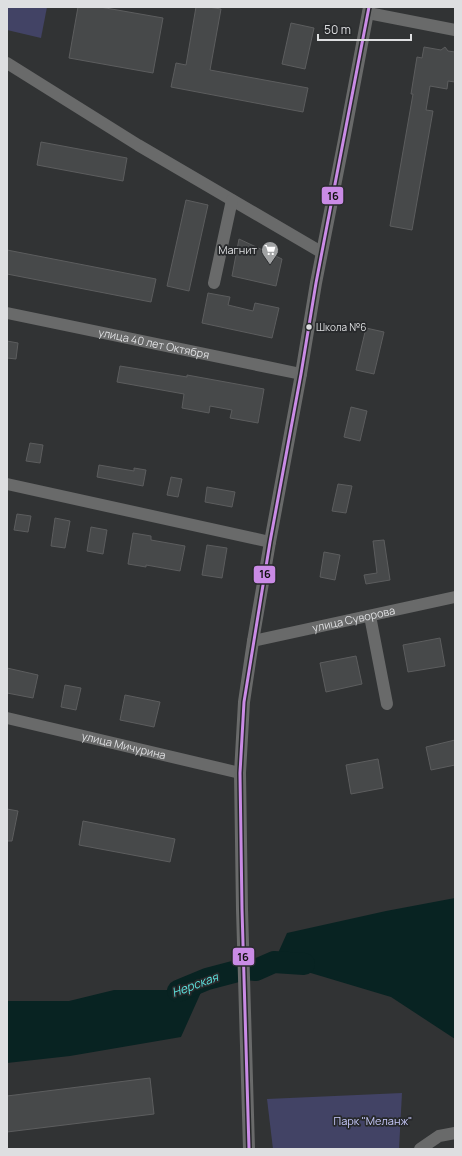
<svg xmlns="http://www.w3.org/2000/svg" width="462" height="1156" viewBox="0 0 462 1156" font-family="Manrope,sans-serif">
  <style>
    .green { fill: #424365 }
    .water { fill: #082322 }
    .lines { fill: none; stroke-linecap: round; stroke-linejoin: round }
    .river { stroke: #082322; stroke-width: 22 }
    .building { fill: #47494a; stroke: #5c5d5e }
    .minor { stroke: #696a6a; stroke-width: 12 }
    .bus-1-casing { stroke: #27292b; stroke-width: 6 }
    .bus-1 { stroke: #ca8be6; stroke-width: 3 }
    .bus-dot { fill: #dedfe1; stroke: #27292b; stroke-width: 1.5 }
    .labels { text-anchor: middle; stroke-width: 3.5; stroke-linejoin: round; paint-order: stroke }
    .bus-label { font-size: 10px; fill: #dedfe1; stroke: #27292b; text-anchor: start }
    .poi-label { font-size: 11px; fill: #dedfe1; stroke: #27292b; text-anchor: end }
    .street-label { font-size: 11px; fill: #dedfe1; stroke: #27292b }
    .park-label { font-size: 11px; fill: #c8cafc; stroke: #27292b }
    .water-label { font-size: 12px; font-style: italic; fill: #5de3df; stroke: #27292b }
    .line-badge { stroke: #27292b; stroke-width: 1.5 }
    .pale-badge-label { font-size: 11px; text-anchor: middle; font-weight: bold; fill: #111 }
  </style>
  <rect width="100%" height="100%" fill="#313334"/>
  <g class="green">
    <path d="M7,7H47L41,38L7,30Z"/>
    <path d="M402,1093L399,1149H273L267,1099Z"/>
  </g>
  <g class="water">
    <path d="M455,898V1039L391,997L274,962L287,933L386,911Z"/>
    <path d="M207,979L181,1037L70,1056L7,1063V1001H69L114,990H176Z"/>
  </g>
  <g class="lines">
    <path class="river" d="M178,991L207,979L245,969L256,970L274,962L304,964"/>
  </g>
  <g class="building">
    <path d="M78,7H100L163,18L153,73L69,58Z"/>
    <path d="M196,7H208L221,9L210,70L308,88L303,112L171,87L176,63L186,65Z"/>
    <path d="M291,23L314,28L305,69L282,64Z"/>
    <path d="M424,47L441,50L445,47L448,51L455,52V82L448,81L447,89L430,86L426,110L433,111L412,230L390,226L413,94H411L417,57L422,58Z"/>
    <path d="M41,142L127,158L123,181L37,165Z"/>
    <path d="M186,200L208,205L189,291L167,286Z"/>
    <path d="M239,239L282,259L276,286L232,276Z"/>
    <path d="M7,250L156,279L151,302L7,274Z"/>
    <path d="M208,293L230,297L228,305L253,311L255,303L279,308L272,338L202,323Z"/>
    <path d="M366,328L384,332L374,374L356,370Z"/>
    <path d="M7,341L18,343L16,359L7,358Z"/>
    <path d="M120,366L187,377V375L264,389L258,423L230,418L232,410L210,406L209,413L182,408L184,394L117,382Z"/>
    <path d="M351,407L367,411L360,441L344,437Z"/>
    <path d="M30,443L43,445L40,463L26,461Z"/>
    <path d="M99,465L134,471V468L146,470L143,486L97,477Z"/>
    <path d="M171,477L182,479L178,497L167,495Z"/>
    <path d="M338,484L352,486L346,513L332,511Z"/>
    <path d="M207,487L235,492L232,507L205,502Z"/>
    <path d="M17,514L31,516L28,532L14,530Z"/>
    <path d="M55,518L70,521L65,548L51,546Z"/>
    <path d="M91,527L107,530L103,554L87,551Z"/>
    <path d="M133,533L151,536V540L185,546L180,571L146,565V567L128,564Z"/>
    <path d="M384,540L390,580L366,584L364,575L377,573L373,541Z"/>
    <path d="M207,545L227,548L222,578L202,575Z"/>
    <path d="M324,552L340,555L335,580L320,577Z"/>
    <path d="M440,638L445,666L408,672L403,645Z"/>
    <path d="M356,656L362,684L326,692L320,663Z"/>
    <path d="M7,668L38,675L33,698L7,693Z"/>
    <path d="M65,685L81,688L76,710L61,707Z"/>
    <path d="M125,695L160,702L154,727L120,720Z"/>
    <path d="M455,740V765L431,770L426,747Z"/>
    <path d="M378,759L383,788L351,794L346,765Z"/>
    <path d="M7,809L18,811L12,841H7Z"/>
    <path d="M83,821L175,839L170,862L79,845Z"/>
    <path d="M150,1078L154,1114L7,1132V1096Z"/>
  </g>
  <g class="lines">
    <g class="minor">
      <path d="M368,13L455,30"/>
      <path d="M7,63L138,145L321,252"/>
      <path d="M214,283L232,200"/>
      <path id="s1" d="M7,313L301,374"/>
      <path d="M7,484L270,542"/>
      <path d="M370,616L387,704"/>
      <path id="s2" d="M253,641L455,597"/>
      <path id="s3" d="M7,718L240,773"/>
      <path d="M249,1149L242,909L240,773L244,702L253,641L270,542L301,374L316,283L344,140L369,7"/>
      <path d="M420,1149L439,1136L455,1133"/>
    </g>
    <defs>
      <path id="bus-1" d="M249,1149L242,909L240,773L244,702L270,542L301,374L316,283L369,7"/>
    </defs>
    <use href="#bus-1" class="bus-1-casing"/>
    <use href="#bus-1" class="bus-1"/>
  </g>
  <defs>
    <symbol id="supermarket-pin" viewBox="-11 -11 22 30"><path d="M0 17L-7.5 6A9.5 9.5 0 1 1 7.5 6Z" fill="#a1a3a4" stroke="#27292b"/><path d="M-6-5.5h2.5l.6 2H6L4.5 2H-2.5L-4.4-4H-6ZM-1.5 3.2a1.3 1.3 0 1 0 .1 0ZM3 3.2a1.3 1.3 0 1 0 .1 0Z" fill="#fff"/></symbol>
  </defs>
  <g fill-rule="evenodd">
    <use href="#supermarket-pin" x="260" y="240" width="20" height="27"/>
  </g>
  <circle class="bus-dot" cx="309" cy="327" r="3.5"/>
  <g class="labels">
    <g class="bus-label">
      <text x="316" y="331">Школа №6</text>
    </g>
    <g class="poi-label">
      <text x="257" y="254">Магнит</text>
    </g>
    <g class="street-label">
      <text dy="4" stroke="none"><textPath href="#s1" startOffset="150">улица 40 лет Октября</textPath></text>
      <text dy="4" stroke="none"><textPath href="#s2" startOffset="103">улица Суворова</textPath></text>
      <text dy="4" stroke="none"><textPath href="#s3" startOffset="120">улица Мичурина</textPath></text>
    </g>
    <g class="park-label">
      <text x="373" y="1125">Парк "Меланж"</text>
    </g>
    <g class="water-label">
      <text transform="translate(195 985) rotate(-20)" y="4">Нерская</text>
    </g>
  </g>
  <g class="line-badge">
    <rect x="321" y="186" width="23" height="19" rx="4" fill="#ca8be6"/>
    <rect x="253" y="565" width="23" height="19" rx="4" fill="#ca8be6"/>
    <rect x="232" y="947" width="23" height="19" rx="4" fill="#ca8be6"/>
  </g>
  <g class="pale-badge-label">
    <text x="333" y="200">16</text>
    <text x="265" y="578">16</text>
    <text x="243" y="961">16</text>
  </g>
  <rect width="462" height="1156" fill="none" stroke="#dedfe1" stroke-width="16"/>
  <path d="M318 34v6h93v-6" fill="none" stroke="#dedfe1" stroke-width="2"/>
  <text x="324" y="34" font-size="12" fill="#dedfe1" stroke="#27292b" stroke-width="3" paint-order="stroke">50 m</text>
</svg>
